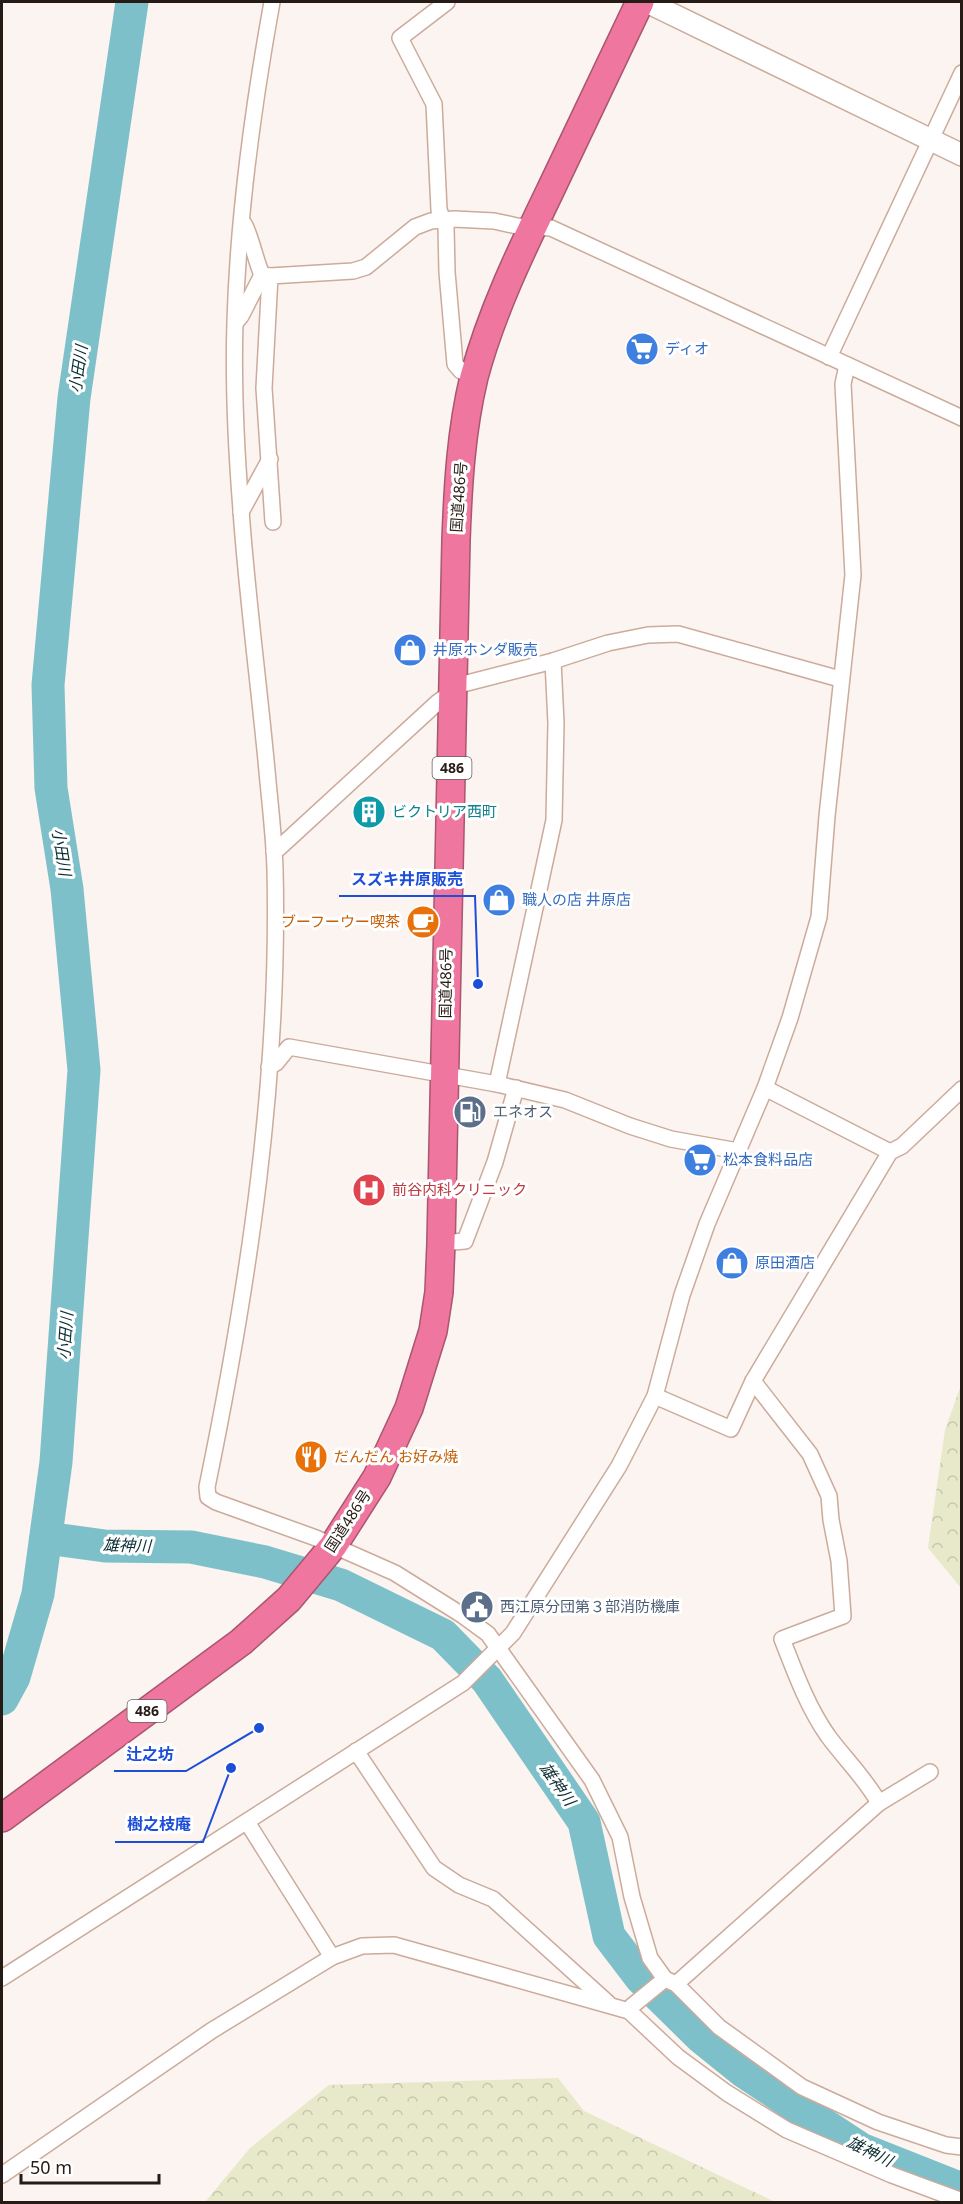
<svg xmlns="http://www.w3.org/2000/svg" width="963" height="2204" viewBox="0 0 963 2204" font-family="'Noto Sans','Noto Sans JP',sans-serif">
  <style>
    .forest { fill: url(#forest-crowns) }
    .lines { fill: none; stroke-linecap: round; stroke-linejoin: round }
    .river { stroke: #7ec0c9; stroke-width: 33 }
    .street-casing { stroke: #ccab9b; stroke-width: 18 }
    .secondary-casing { stroke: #ccab9b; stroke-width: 24 }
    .highway-casing { stroke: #a9566f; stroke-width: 30 }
    .street { stroke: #fff; stroke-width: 15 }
    .secondary { stroke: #fff; stroke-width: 21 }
    .highway { stroke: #ef769f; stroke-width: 27 }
    .labels { text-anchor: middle; stroke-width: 6; stroke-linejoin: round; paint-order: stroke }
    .shield { fill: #fff; stroke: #685f5b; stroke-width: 1.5 }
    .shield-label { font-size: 14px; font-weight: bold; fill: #271b15 }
    .shop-label { font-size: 15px; fill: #366cbe; stroke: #fff; text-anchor: start }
    .street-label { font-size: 15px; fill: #271b15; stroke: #fff }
    .culture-label { font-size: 15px; fill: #0d838f; stroke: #fff; text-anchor: start }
    .food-label { font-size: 15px; fill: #c56008; stroke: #fff; text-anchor: end }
    .service-label { font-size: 15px; fill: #4e5e75; stroke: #fff; text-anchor: start }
    .health-label { font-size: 15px; fill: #be3a42; stroke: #fff; text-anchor: start }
    .water-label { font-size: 16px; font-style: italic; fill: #0c2e33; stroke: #fff }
    .leader { fill: none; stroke: #1d4ed8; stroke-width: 2 }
    .callout-dot { fill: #1d4ed8; stroke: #fff; stroke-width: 2 }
    .callout-label { font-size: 16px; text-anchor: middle; font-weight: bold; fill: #1d4ed8; stroke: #fff; stroke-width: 6; stroke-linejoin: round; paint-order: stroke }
  </style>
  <defs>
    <pattern id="forest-crowns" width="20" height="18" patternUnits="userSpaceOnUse" patternTransform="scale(1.5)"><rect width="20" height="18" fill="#e7e9ca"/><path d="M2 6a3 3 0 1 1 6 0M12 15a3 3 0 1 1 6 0" fill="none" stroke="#c6c7ad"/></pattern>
  </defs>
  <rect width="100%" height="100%" fill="#fbf4f0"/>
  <g class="forest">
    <path d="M961,1385V1588L928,1548L945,1430Z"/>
    <path d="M558,2078L584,2111L775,2202H205L250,2148L329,2085Z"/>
  </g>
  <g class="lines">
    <g class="river">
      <path d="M46,1538L105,1546L191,1547L265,1562L341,1585L443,1635L487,1680L584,1822L609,1936L641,1978L702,2038L743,2071L791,2103L861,2149L962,2189"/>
      <path d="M2,1699L14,1677L38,1594L56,1462L84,1070L67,889L51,788L48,685L74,398L132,2"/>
    </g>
    <defs>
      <g id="street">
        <path d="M272,2C253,107 238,214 235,322C233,385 236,447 241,510C247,597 259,684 267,771C270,804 274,836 275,869C280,1077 249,1283 207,1487L208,1497L216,1502L316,1538L395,1573L462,1615L488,1634L592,1780L620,1837L632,1897L650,1958L665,1979L676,1984L719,2027L802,2087L878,2122L946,2145L962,2147"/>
        <path d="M447,2L400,38L434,104L439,210L446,227L447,272L455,364L461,371L475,376"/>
        <path d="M244,224C250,233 256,262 262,275"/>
        <path d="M236,322L241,316L262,275L270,276"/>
        <path d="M829,357L962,73"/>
        <path d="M241,512L270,459"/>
        <path d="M273,522L264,388L270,276L353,271L366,267L415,227L431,221L454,219L494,221L517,226L551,228L962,418"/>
        <path d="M274,851L279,848L438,702L463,684L553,661L608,643L648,635L678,634L840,679"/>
        <path d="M269,1067L276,1063L289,1047L497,1084L565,1100L630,1126L671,1139L738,1151"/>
        <path d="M497,1084L554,820L556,723L553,661"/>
        <path d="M765,1088L890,1152"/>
        <path d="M441,1243L465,1241L495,1162L516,1088"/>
        <path d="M655,1396L731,1429L753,1381L890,1152L902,1146L962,1089"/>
        <path d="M356,1751L434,1868L459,1885L493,1899L608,2003"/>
        <path d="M879,1803L930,1772"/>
        <path d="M247,1822L332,1957"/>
        <path d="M2,1978L463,1683L513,1633L619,1466L655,1396L682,1295L707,1224L765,1088L790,1018L819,917L827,816L853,575L843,384L847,365"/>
        <path d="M676,1984L879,1803C865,1778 845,1759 828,1736C807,1706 795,1672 782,1639L843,1616L839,1561L831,1520L829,1496L810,1454L753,1381"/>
        <path d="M629,2011L632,2006L665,1979"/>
        <path d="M2,2175L211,2031L332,1957L362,1946L394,1945L629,2011L678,2057L727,2093L787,2130L892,2175L962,2201"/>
      </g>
      <path id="secondary" d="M647,2L962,155"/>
      <path id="highway" d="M2,1818L241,1642L289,1599L333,1546L377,1477L409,1408L433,1331L439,1292L441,1243L456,540C458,485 461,431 474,377C491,313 521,251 550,191C580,128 610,65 640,2"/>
    </defs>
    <use href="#street" class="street-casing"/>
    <use href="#secondary" class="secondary-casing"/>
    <use href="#highway" class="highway-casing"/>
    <use href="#street" class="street"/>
    <use href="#secondary" class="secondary"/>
    <use href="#highway" class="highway"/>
  </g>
  <defs>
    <symbol id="supermarket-disc" viewBox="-11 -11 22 22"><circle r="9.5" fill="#3f7fe0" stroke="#fff"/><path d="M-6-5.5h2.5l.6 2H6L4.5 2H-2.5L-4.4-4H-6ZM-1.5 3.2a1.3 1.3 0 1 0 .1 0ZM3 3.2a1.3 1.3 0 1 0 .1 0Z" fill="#fff"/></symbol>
    <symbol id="shop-disc" viewBox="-11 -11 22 22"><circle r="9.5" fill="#3f7fe0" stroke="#fff"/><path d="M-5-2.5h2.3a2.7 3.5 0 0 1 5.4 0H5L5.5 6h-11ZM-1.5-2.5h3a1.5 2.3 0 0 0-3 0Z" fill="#fff"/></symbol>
    <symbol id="building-disc" viewBox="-11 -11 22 22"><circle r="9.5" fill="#0f9aa8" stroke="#fff"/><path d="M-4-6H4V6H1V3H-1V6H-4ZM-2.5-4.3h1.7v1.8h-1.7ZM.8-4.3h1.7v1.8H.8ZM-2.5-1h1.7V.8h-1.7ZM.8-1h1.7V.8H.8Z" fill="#fff"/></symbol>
    <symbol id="cafe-disc" viewBox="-11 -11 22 22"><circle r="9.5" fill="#e8710a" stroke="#fff"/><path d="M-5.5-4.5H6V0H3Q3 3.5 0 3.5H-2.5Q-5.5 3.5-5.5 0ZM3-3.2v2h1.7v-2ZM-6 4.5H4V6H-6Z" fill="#fff"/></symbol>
    <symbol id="fuel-disc" viewBox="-11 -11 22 22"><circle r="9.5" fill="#5c6f8a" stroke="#fff"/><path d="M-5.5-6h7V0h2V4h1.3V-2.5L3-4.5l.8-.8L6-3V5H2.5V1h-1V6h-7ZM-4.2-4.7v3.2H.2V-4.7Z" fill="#fff"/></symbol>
    <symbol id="hospital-disc" viewBox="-11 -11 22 22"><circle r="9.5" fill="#e0444e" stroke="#fff"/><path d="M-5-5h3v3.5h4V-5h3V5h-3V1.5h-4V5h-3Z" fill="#fff"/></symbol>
    <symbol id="restaurant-disc" viewBox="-11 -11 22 22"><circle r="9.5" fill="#e8710a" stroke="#fff"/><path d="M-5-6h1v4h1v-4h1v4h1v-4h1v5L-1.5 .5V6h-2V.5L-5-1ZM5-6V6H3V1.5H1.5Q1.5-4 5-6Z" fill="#fff"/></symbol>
    <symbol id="civic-disc" viewBox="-11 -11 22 22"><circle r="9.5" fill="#5c6f8a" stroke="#fff"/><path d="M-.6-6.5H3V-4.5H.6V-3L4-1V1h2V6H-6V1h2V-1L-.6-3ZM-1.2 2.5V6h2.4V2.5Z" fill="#fff"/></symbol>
  </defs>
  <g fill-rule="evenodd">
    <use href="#supermarket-disc" x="623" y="330" width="38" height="38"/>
    <use href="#shop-disc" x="391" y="631" width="38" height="38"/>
    <use href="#building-disc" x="350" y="793" width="38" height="38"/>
    <use href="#shop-disc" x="480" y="881" width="38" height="38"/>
    <use href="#cafe-disc" x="404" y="903" width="38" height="38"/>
    <use href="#fuel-disc" x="451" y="1093" width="38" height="38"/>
    <use href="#supermarket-disc" x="681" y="1141" width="38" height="38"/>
    <use href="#hospital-disc" x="350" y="1171" width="38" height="38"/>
    <use href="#shop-disc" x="713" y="1244" width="38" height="38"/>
    <use href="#restaurant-disc" x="292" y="1438" width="38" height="38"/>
    <use href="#civic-disc" x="458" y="1588" width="38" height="38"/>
  </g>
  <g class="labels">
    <g class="shield">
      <rect x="432.5" y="757" width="39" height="22" rx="4.5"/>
      <rect x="127.5" y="1700" width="39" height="22" rx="4.5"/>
    </g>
    <g class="shield-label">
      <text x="452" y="773">486</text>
      <text x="147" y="1716">486</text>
    </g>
    <g class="shop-label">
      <text x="665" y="354">ディオ</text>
      <text x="433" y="655">井原ホンダ販売</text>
      <text x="522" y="905">職人の店 井原店</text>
      <text x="723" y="1165">松本食料品店</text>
      <text x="755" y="1268">原田酒店</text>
    </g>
    <g class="street-label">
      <text transform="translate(459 497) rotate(-86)" y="5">国道486号</text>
      <text transform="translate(446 983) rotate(-89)" y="5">国道486号</text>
      <text transform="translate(348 1521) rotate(-57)" y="5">国道486号</text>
    </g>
    <g class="culture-label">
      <text x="392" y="817">ビクトリア西町</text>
    </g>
    <g class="food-label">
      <text x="400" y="927">ブーフーウー喫茶</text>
      <text x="334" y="1462" text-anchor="start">だんだん お好み焼</text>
    </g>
    <g class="service-label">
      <text x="493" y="1117">エネオス</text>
      <text x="500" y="1612">西江原分団第３部消防機庫</text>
    </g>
    <g class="health-label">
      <text x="392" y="1195">前谷内科クリニック</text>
    </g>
    <g class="water-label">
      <text transform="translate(78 369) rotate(-82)" y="6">小田川</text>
      <text transform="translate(62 852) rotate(81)" y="6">小田川</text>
      <text transform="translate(65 1336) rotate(-86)" y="6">小田川</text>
      <text transform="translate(127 1545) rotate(2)" y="6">雄神川</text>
      <text transform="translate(558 1784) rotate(55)" y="6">雄神川</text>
      <text transform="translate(870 2151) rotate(26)" y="6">雄神川</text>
    </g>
  </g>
  <path class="leader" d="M478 984L475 896H339M259 1728L186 1771H114M231 1768L203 1842H115"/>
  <g class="callout-dot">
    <circle cx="478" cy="984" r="6"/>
    <circle cx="259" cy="1728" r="6"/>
    <circle cx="231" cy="1768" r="6"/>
  </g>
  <g class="callout-label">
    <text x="407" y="885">スズキ井原販売</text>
    <text x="150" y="1760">辻之坊</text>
    <text x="159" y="1830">樹之枝庵</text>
  </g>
  <rect width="963" height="2204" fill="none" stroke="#271b15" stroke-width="6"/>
  <path d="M21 2174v9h138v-9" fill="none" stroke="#271b15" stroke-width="3"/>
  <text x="30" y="2174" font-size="18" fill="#271b15" stroke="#ffffff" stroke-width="4.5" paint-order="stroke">50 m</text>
</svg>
